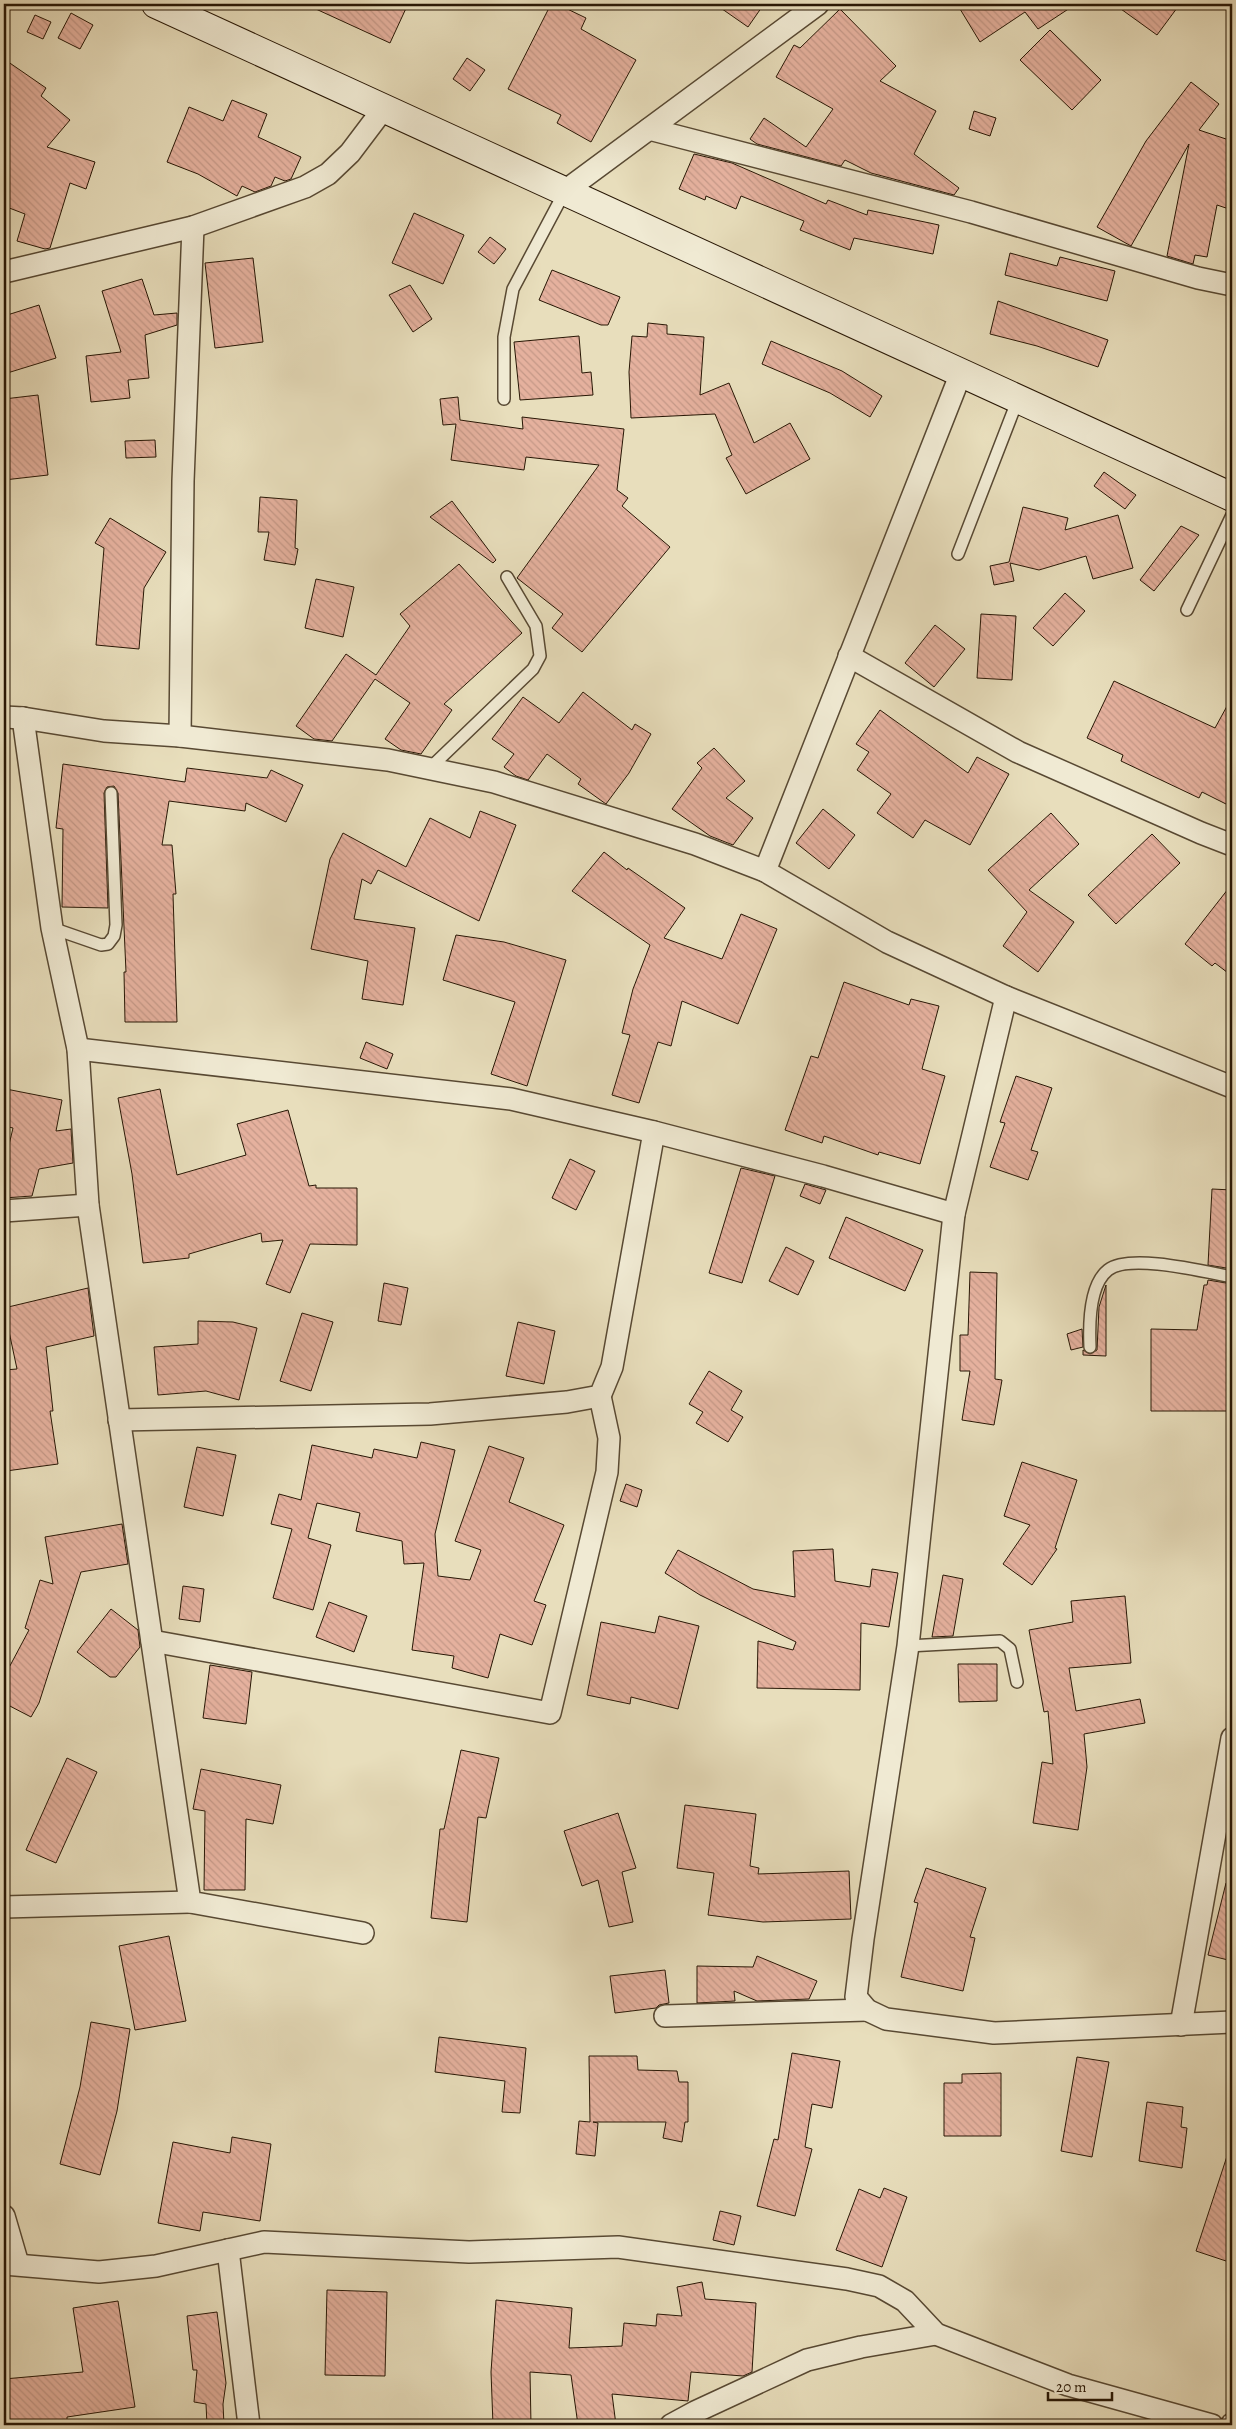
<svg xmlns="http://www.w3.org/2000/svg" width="1236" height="2429" viewBox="0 0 1236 2429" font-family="Alegreya,serif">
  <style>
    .building { fill: url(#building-back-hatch); stroke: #281705 }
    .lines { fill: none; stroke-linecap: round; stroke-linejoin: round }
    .lane-casing { stroke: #584933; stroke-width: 14 }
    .street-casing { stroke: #584933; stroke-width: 24 }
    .secondary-casing { stroke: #281705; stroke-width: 30 }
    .lane { stroke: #f0ead3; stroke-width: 11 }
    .street { stroke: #f0ead3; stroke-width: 21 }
    .secondary { stroke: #f0ead3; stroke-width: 28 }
  </style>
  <defs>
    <pattern id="building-back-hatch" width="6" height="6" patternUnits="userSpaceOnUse" patternTransform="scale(1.25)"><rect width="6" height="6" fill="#e5b19e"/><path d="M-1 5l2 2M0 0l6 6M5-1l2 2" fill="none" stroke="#c49887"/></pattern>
  </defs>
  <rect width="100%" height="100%" fill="#e8debc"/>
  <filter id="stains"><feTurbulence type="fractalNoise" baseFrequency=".004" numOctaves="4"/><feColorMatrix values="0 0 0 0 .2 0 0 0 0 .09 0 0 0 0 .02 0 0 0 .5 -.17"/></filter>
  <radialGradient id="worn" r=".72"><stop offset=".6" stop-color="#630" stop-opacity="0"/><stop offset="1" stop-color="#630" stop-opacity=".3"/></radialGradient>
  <g class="building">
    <path d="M305,4H408L390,43Z"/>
    <path d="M551,4H557L586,18L581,29L636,60L591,142L557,123L561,115L508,89Z"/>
    <path d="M715,4H764L748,27Z"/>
    <path d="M957,4H1076L1038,29L1025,12L980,42Z"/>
    <path d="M1114,4H1180L1157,35Z"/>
    <path d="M840,9L896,66L880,81L936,111L914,154L959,188L954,195L871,173L845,160L841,166L757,144L750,139L764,118L806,147L833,109L776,77L794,45L800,48Z"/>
    <path d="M71,13L93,25L80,49L58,38Z"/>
    <path d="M35,15L51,22L43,39L27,32Z"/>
    <path d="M1050,30L1101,80L1072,110L1020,60Z"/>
    <path d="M467,58L485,70L470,91L453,79Z"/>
    <path d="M4,59L46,88L41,96L70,120L47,147L95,162L86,189L70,183L50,248L45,249L17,241L25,214L4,206Z"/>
    <path d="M1191,82L1219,104L1199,130L1232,141V210L1217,205L1207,257L1195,255L1193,264L1167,256L1189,144L1131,246L1097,227L1146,141Z"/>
    <path d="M232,100L267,114L258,137L301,157L291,179L285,181L275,177L271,186L255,192L242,186L237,196L198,174L167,162L189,107L223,121Z"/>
    <path d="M974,111L996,118L990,136L969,129Z"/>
    <path d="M694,154L732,163L826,204L828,200L867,215L868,210L939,225L933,254L854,238L850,250L800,230L804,221L741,196L736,209L706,196L705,200L679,189Z"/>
    <path d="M414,213L464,235L443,284L392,263Z"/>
    <path d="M490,237L506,249L494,264L478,252Z"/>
    <path d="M1010,253L1057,266L1060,257L1115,271L1107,301L1005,275Z"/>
    <path d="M253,258L263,342L215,348L205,263Z"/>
    <path d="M552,270L620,297L608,325H601L539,300Z"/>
    <path d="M142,279L154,315L177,313V325L145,335L149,378L128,380L130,398L91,402L86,356L121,352L102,291Z"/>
    <path d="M410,285L432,319L413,332L389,295Z"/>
    <path d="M998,301L1108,340L1098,367L1037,346L990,334Z"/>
    <path d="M39,305L56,358L4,374V316Z"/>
    <path d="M648,323L667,325V334L704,337L700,395L729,383L754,443L790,423L810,459L746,494L726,458L732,455L715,414L631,418L629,372L632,336L647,337Z"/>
    <path d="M579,336L582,373L591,372L593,395L520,400L514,342Z"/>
    <path d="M771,341L842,371L882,396L870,417L830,393L762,364Z"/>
    <path d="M38,395L48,475L4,480V399Z"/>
    <path d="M458,397L460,420L523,429L522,417L624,429L617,490L628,498L622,506L670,547L582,652L552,628L563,614L517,578L599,465L526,457L524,470L451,460L456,424L443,425L440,399Z"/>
    <path d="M155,440L156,457L126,458L125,441Z"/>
    <path d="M1104,472L1136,495L1125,509L1094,486Z"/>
    <path d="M260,497L297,500L295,548L298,549L295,565L264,560L269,532H258Z"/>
    <path d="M452,501L496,560L493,563L430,517Z"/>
    <path d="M1023,507L1068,518L1065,530L1118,515L1133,568L1093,579L1086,556L1039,570L1010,563L1014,581L994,585L990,566L1009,562Z"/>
    <path d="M110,518L166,552L144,588L139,649L96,645L104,548L95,543Z"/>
    <path d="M1181,526L1199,535L1154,591L1140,580Z"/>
    <path d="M459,564L522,633L444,704L452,710L421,754L401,750L385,739L410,703L375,679L332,741L314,739L296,726L346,654L376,675L410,626L400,614Z"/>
    <path d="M316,579L354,587L343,637L305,628Z"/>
    <path d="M1065,593L1085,611L1053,646L1033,628Z"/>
    <path d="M981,614L1016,616L1012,680L977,678Z"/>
    <path d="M935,625L965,649L934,687L905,663Z"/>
    <path d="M1114,681L1215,728L1232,697V807L1202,792L1199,798L1121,761L1123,755L1087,738Z"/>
    <path d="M583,692L632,730L635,724L651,734L629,773L606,804L578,784L581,779L547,754L528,780L516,776L504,767L514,754L492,739L523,697L559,723Z"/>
    <path d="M880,710L968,773L977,757L1009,774L970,845L925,820L913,838L877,813L891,794L857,770L869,752L856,744Z"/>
    <path d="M714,748L745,781L726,798L753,818L733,845L710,836L672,809L702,768L697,763Z"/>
    <path d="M63,764L185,782L187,768L267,778L271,770L303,785L286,822L246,803L245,811L169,801L162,845H172L176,894H173L177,1022H125L124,972H126L118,793L114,786L107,787L104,793L108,908L62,907L63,829L56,828Z"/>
    <path d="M823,809L855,835L829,869L796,843Z"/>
    <path d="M480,811L516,825L479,921L378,870L371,884L362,879L354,919L415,928L403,1005L362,999L368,961L311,949L330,859L343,833L406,867L430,818L470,838Z"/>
    <path d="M1051,813L1079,844L1029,890L1074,922L1038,972L1003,946L1027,912L988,870Z"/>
    <path d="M1152,834L1180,863L1116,924L1088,895Z"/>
    <path d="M604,852L627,870L628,868L685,908L664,938L722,959L741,914L777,929L738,1024L682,1001L671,1046L658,1042L639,1103L612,1095L630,1035L622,1033L633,989L650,945L572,891Z"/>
    <path d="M1232,884V976L1215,963L1212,966L1185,944Z"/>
    <path d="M456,935L504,942L566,960L527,1086L491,1074L515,1002L443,980Z"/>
    <path d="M844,982L909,1005L911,999L939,1006L922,1069L945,1076L920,1164L879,1152L878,1155L824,1136L822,1143L785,1130L811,1056L818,1058Z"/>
    <path d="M366,1042L393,1054L387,1069L360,1058Z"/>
    <path d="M1016,1076L1052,1088L1031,1150L1038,1152L1028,1180L990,1167L1005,1123L1000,1122Z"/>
    <path d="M6,1089L62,1100L56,1131L71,1129L73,1163L39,1169L32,1196L4,1198V1166L13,1128L4,1126Z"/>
    <path d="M160,1089L177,1175L246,1155L237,1124L288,1110L309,1186L316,1185V1188H357V1245L310,1244L290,1293L266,1284L283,1240L262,1242L261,1233L189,1254V1258L143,1263L132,1174L118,1098Z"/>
    <path d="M570,1159L595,1171L576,1210L552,1198Z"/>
    <path d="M741,1168L775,1176L742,1283L709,1273Z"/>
    <path d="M805,1184L826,1190L820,1204L800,1196Z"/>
    <path d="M1212,1189L1232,1190V1269L1208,1265Z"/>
    <path d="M846,1217L923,1250L905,1291L829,1258Z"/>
    <path d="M786,1247L814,1261L798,1295L769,1281Z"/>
    <path d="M970,1272L997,1273L995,1379L1002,1380L994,1425L962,1420L970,1371H960V1335H968Z"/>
    <path d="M1208,1280L1232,1284V1411H1151V1329L1197,1330L1204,1285H1207Z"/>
    <path d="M384,1283L408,1288L401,1325L378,1321Z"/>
    <path d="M1106,1285V1356L1083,1355V1350L1090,1354L1097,1350L1099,1307Z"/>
    <path d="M88,1288L94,1336L46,1347L53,1411H50L58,1464L6,1471L4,1456V1370L17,1369L4,1308Z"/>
    <path d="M302,1313L333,1322L311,1391L280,1381Z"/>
    <path d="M198,1321L233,1322L257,1328L239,1400L206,1391L158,1395L154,1347L198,1344Z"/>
    <path d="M518,1322L555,1331L544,1384L506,1376Z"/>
    <path d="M1082,1329L1083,1347L1071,1350L1067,1334Z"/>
    <path d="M709,1371L742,1391L731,1410L743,1417L728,1442L696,1423L703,1412L689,1404Z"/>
    <path d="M421,1442L455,1450L435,1534L438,1576L470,1580L481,1550L455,1541L489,1446L524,1458L509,1502L564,1525L534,1601L546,1605L532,1645L500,1634L488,1678L452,1668L454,1656L412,1650L424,1563L404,1564L402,1541L356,1531L360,1513L317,1503L308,1538L331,1545L313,1610L273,1598L292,1529L271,1524L279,1494L301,1500L312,1445L372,1458L374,1449L417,1458Z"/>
    <path d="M197,1447L236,1455L223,1516L184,1507Z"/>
    <path d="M1022,1462L1077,1480L1055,1548L1057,1549L1032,1585L1003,1564L1030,1525L1004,1516Z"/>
    <path d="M626,1484L642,1490L637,1507L620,1501Z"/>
    <path d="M122,1524L128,1564L81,1572L39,1703L31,1717L4,1703V1677L29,1630L25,1628L40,1580L53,1584L45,1537Z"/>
    <path d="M833,1549L835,1581L870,1587L872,1569L898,1573L889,1627L861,1623L860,1690L757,1688L758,1641L793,1650L796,1642L700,1595L665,1573L678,1550L753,1589L795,1597L793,1551Z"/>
    <path d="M943,1575L963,1579L953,1636L932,1637Z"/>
    <path d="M183,1586L204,1589L200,1622L179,1619Z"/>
    <path d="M1125,1596L1131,1663L1069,1668L1076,1711L1140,1699L1145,1723L1084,1734L1087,1767L1078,1830L1033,1823L1042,1762L1053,1764L1048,1711L1044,1712L1029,1630L1073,1622L1071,1601Z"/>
    <path d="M329,1602L367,1616L354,1652L316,1637Z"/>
    <path d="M111,1609L138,1630L140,1647L116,1677H110L77,1652Z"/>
    <path d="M659,1616L699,1626L678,1709L631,1697L630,1704L587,1695L601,1622L655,1633Z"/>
    <path d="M958,1664H997V1701L959,1702Z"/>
    <path d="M210,1665L252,1672L246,1724L203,1718Z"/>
    <path d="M461,1750L499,1758L486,1818L478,1817L467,1922L431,1918L440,1829H444Z"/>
    <path d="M67,1758L97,1772L56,1863L26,1850Z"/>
    <path d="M201,1769L281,1785L273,1824L246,1819L245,1890H204L205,1811L193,1809Z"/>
    <path d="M685,1805L756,1814L750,1866L759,1868L758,1874L849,1871L851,1919L763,1922L708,1915L714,1873L677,1868Z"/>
    <path d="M618,1813L636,1868L622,1872L633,1922L609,1927L598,1880L582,1886L564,1831Z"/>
    <path d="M926,1868L986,1888L970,1937L975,1938L963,1991L901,1977L918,1903L914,1902Z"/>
    <path d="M1226,1883L1232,1884V1961L1208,1955Z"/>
    <path d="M169,1936L186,2021L135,2030L119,1946Z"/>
    <path d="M757,1956L817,1981L809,1999L757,2001L734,1991L735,2001L697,2003V1966L753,1967Z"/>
    <path d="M665,1970L669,2003L659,2005L656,2008L615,2013L610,1976Z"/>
    <path d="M91,2022L130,2029L117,2111L100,2175L60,2164L80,2087Z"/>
    <path d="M439,2037L526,2048L520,2113L502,2112L505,2081L435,2072Z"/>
    <path d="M792,2053L840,2061L832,2108L812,2104L805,2147L812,2149L795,2216L757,2206L774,2139L778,2140Z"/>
    <path d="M589,2056H637L638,2070L677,2071L679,2082H688V2122H685L682,2142L663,2138L666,2122H593L598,2123L595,2156L576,2154L579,2121L590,2122Z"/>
    <path d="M1077,2057L1109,2062L1092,2157L1061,2151Z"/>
    <path d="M1001,2073V2136H944V2083H962V2074Z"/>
    <path d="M1147,2102L1183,2107L1181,2127L1187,2128L1182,2168L1139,2161Z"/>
    <path d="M232,2137L271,2144L260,2221L203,2212L200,2231L158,2223L173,2142L230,2153Z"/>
    <path d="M1229,2150L1232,2151V2263L1196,2251Z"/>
    <path d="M884,2188L907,2197L882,2267L836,2250L859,2189L880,2198Z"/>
    <path d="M720,2211L741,2216L734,2245L713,2240Z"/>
    <path d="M702,2282L705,2299L756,2303L752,2372L743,2376L691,2372L688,2401L612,2394L616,2425H578L571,2375L530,2372L531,2425H493L491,2372L496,2300L572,2308L569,2348L622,2346L624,2323L656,2326L657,2314L682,2316L677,2287Z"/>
    <path d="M327,2290L387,2292L385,2376L325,2375Z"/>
    <path d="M118,2301L135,2407L67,2417V2420L4,2425V2379L83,2372L73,2308Z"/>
    <path d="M217,2312L226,2383L223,2404L224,2425H207L206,2404L194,2402L197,2370H193L187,2316Z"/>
  </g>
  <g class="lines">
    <defs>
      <g id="lane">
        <path d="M504,399V337L513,289L565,191"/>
        <path d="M958,554L1018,399"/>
        <path d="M1187,610L1232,515"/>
        <path d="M429,769L533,669L540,656L536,626L507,577"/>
        <path d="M52,928L101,945L108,944L114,936L116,925L111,793"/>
        <path d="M1090,1347C1089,1325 1089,1285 1108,1270C1130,1253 1205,1272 1232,1277"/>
        <path d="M908,1646L1000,1641L1010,1649L1017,1682"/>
      </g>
      <g id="street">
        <path d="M649,129L971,212L1198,278L1232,285"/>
        <path d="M565,191L818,4"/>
        <path d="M4,272L193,227L305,187L328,174L350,153L384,108"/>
        <path d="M849,656L1018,752L1201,833L1232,845"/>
        <path d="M4,717L23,718"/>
        <path d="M180,736L183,481L193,227"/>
        <path d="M765,871L961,373"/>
        <path d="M1006,997L954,1214L908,1646L863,1939L856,1997L867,2010L886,2019L994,2033L1232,2022"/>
        <path d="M78,1049L511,1099L654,1132L823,1176L954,1214"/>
        <path d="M4,1211L88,1205"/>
        <path d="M119,1420L430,1414L567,1402L600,1396L612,1367L654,1132"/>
        <path d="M152,1641L550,1713L607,1472L609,1438L600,1396"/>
        <path d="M4,1907L190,1902"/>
        <path d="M363,1933L190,1902L88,1205L78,1049L52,928L23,718L104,731L180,736L388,760L494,782L695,844L765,871L887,942L1006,997L1232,1087"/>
        <path d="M665,2016L867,2010"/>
        <path d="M1181,2025L1232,1738"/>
        <path d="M4,2216L18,2264"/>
        <path d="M228,2250L249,2425"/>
        <path d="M4,2264L99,2272L156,2266L264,2242L469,2252L618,2247L847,2279L879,2286L905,2301L936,2334L1068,2385L1212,2425"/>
        <path d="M671,2425L695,2412L807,2360L861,2347L936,2334"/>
        <path d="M1232,2425V2424"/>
      </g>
      <path id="secondary" d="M156,4L1232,497"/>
    </defs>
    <use href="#lane" class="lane-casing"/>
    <use href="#street" class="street-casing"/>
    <use href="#secondary" class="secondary-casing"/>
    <use href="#lane" class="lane"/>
    <use href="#street" class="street"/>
    <use href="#secondary" class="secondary"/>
  </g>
  <rect width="1236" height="2429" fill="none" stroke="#e8debc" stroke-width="20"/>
  <rect x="5" y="5" width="1226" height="2419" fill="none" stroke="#281705" stroke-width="2.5"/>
  <rect x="10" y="10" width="1216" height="2409" fill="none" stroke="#281705"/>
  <path d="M1048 2392v8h64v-8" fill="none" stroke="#281705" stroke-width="2.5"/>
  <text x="1056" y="2392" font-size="15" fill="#281705" stroke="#f0ead3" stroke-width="4" paint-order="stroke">20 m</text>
  <rect width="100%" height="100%" filter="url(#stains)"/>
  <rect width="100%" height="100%" fill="url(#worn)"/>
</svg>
